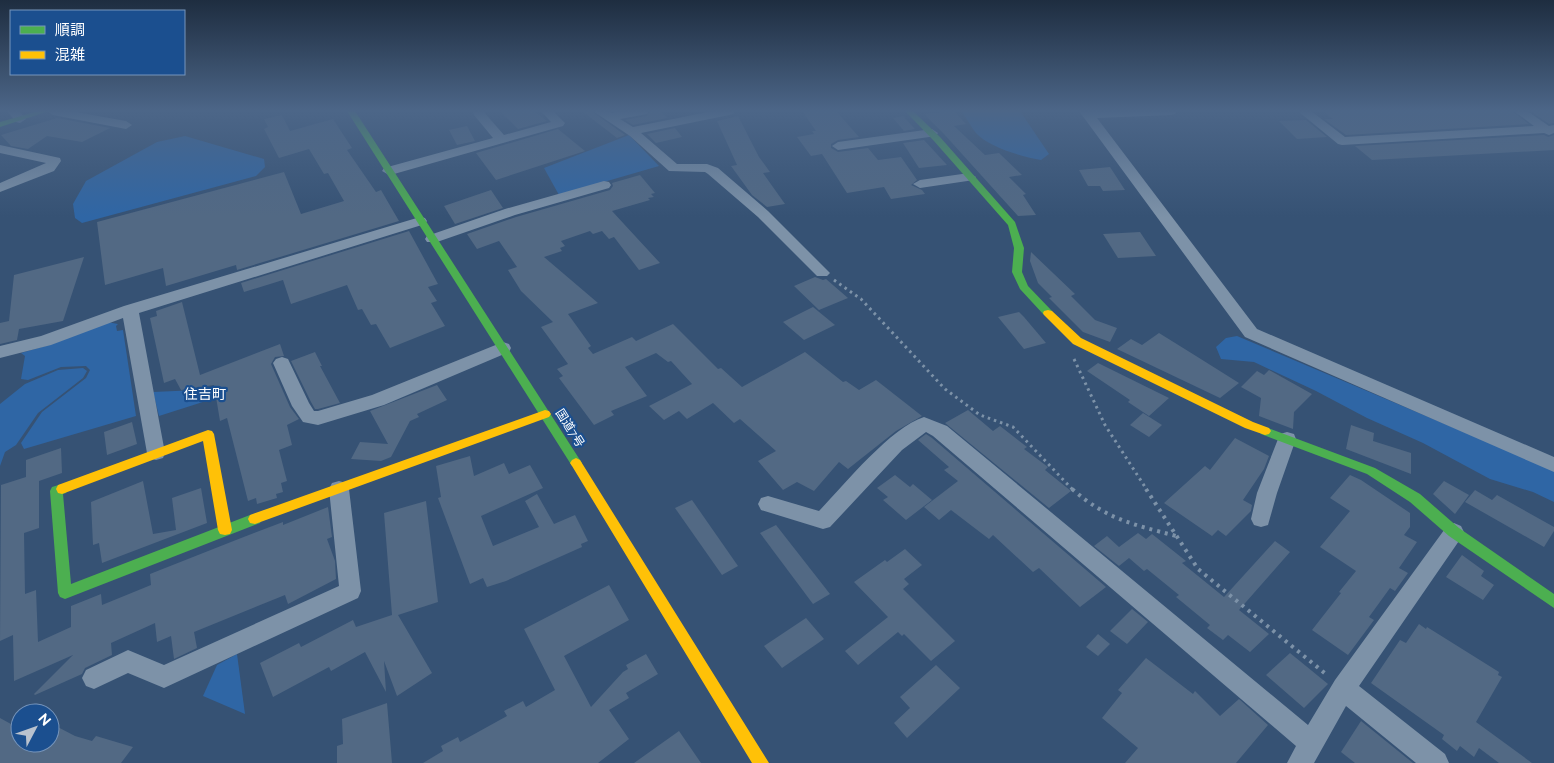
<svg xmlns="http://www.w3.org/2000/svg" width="1554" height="763" viewBox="0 0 1554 763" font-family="Raleway,'Noto Sans JP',sans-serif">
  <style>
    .green { fill: #2f66a5 }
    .building { fill: #526984 }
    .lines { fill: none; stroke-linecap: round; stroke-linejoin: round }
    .path-far1 { stroke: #7d92a8; stroke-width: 3; stroke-dasharray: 2.5 4; stroke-linecap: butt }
    .path { stroke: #7d92a8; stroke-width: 4; stroke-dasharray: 3 5; stroke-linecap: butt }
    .street { fill: #7d92a8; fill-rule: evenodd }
    .fast { fill: #4caf50; fill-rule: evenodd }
    .slow { fill: #ffc107; fill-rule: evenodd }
    .labels { text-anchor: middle; stroke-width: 4.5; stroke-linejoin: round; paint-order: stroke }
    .street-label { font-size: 12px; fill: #fff; stroke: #1b4f8f }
    .neighbourhood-label { font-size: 14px; fill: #fff; stroke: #1b4f8f }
  </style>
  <rect width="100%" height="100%" fill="#365274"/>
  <g class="green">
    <path d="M961,111H1020L1049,154L1041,160C1023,157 988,147 976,133C971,127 967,118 961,111Z"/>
    <path d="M629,135L659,166L559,195L544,168Z"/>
    <path d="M185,136L264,159L265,167L256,176L82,223L75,218L73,204L86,181L157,142Z"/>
    <path d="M107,322L118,324L116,326L117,331L123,330L136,416L24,449L21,443L42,412L86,378L90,370L86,366L61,367L28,380L21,379L25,356L21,353L52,344Z"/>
    <path d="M1237,336L1554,470V502L1533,492L1490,479L1423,443L1367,418L1316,391L1254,362L1221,359L1216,347L1226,338Z"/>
    <path d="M83,368L87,371L83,378L38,413L16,445L5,452L0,466V404L25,384L58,370Z"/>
    <path d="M220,389L231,393L159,416L153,392Z"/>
    <path d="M237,654L245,714L203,696L217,665Z"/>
  </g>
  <g class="building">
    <path d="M500,111H534L547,121L518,129Z"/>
    <path d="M582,111H591L625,135L617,138Z"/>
    <path d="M651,111H661L667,118L633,125L625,120L647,116Z"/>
    <path d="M802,111H836L859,137L838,140L831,144V148L838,152L868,148L878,160L901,157L917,180L911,185L922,190L925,194L891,199L884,187L847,193L822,154L811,156L797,137L814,134L812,131H816Z"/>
    <path d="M954,111L966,124L954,126L985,155L999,153L1022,175L1009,177L1026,194L1023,195L1036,215L1018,216L944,134L924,114Z"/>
    <path d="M1323,111H1512L1529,124L1346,135L1324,119H1333Z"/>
    <path d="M1530,111H1554V123L1549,124Z"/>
    <path d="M282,115L290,131L333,119L352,148L347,150L376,192L381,190L399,221L237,270L236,265L166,286L163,268L105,285L97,222L284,172L301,214L344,201L328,173L324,174L309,149L279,158L264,129L268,127L264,119Z"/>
    <path d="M738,116L759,157L770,172L763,173L785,204L767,207L752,195L731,166L737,165L717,121Z"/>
    <path d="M903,116L915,129L904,131L893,118Z"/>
    <path d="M57,118L110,128L82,142L47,136L28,149L11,146L1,135Z"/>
    <path d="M1306,120L1327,137L1297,139L1279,121Z"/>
    <path d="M467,126L475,141L457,145L449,130Z"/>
    <path d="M675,128L682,137L656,143L647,134Z"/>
    <path d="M558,129L585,151L496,180L476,153Z"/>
    <path d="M1544,135L1548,137L1554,135V150L1372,160L1355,146Z"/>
    <path d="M924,140L947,165L919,168L903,143Z"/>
    <path d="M1110,167L1125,190L1103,191L1100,186H1088L1079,170Z"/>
    <path d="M640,175L655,193L651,194L654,197L648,198L650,200L612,211L660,263L639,270L614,237L609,239L602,231L593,234L590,231L561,241L565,246L560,248L562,251L544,257L598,303L568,314L591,346L588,348L593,354L632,337L636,341L673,324L718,369L721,368L742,387L805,352L843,382L846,381L859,390L876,380L922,416L896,431L848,469L839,462L814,491L797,482L783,490L758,461L776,451L740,419L734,423L713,403L687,419L679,411L664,420L649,406L692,384L671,361L668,362L656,353L625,367L647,396L611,411L614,415L594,425L559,378L563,376L557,369L568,364L541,327L553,322L521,291L508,270L517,267L499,241L477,249L467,234L516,217L610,190L613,186L612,183Z"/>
    <path d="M491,190L503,208L455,224L444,206Z"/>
    <path d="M409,231L438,284L428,287L437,301L431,303L445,326L390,348L376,324L371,325L362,309L358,310L347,285L291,304L283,280L244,292L241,283Z"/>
    <path d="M1140,232L1156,256L1118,258L1103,234Z"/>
    <path d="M1031,252L1075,294L1071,296L1095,320L1117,328L1110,342L1083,332L1049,298L1052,297L1038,283L1030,261Z"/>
    <path d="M84,257L63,321L19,329L17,340L0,344V323L9,321L14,275Z"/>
    <path d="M815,277L823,280L826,279L848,298L819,310L794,286Z"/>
    <path d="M182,302L200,375L280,344L284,356L275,357L271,364L290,407L299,419L287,425L292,445L279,450L287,481L281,483L283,492L276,494L277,498L257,504L256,498L248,501L227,418L220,421L214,385L181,390L175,379L164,383L150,318L157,316L156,311Z"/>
    <path d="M813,307L835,325L804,340L783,322Z"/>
    <path d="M1019,312L1024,317L1046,343L1024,349L998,317Z"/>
    <path d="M1159,333L1196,356L1239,383L1220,398L1117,349L1131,339L1142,345Z"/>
    <path d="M315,352L322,366H320L340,403L318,409H315L311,402L291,361Z"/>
    <path d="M1098,363L1169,398L1149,416L1128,402L1130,400L1087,371Z"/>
    <path d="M1269,370L1312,394L1294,412L1293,429L1259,416L1261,398L1241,387L1257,371L1264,375Z"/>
    <path d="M437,385L447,400L417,414L419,417L410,421L391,457L381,461L351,459L360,442L388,444L370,411Z"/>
    <path d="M968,410L993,431L1000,426L1027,447L1024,449L1048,467L1045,470L1071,491L1049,508L945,423Z"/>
    <path d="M1143,413L1162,425L1149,437L1130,425Z"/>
    <path d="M132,422L137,444L107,455L104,432Z"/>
    <path d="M1351,425L1374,433L1373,441L1411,453V474L1346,449Z"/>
    <path d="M926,434L932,438L1106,587L1080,607L1039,568L1033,572L993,535L989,539L951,510L939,520L924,507L958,481L944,470L949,467L918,440Z"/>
    <path d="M1235,438L1269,456L1264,469L1243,500L1252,505L1251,511L1226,536L1218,530L1212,536L1164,503L1205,466L1210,470Z"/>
    <path d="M61,448L62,473L39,481V528L24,533L25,594L36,590L38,642L71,627V606L101,594L102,605L151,585L150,574L236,540L283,522V525L328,507L332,537L327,539L335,561L336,579L288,604L285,595L194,632L197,648L174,659L171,636L157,642L155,623L111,643L112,655L85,668L82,674L35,695L34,694L73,655L14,681L13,635L0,641L1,485L26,477V460Z"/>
    <path d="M470,456L474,476L504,463L509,474L530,465L543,488L481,516L493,546L539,527L525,501L537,494L554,524L575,515L588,541L581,544L582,547L506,581L487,587L483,578L470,584L438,498L441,497L436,466Z"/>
    <path d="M895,475L910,487L913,484L932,500L906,520L883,500L888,497L877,488Z"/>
    <path d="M1350,475L1361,480L1410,513V527L1404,535L1417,542L1399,568L1408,573L1395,591L1390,588L1369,617L1374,620L1348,655L1312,630L1341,593L1339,592L1356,571L1320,547L1350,511L1330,498Z"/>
    <path d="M143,481L153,534L176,530L172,498L201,488L207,523L102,563L99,543L93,545L91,502Z"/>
    <path d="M1444,481L1469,495L1455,514L1433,494Z"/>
    <path d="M1475,490L1492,500L1497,495L1554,527V531L1544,547L1465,502Z"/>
    <path d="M692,500L738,566L722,575L675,508Z"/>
    <path d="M426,501L438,602L398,615L432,673L397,696L384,661L386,692L365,652L331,671L329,667L273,697L260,663L299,643L301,647L353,620L356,627L392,615L384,513Z"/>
    <path d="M776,525L830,594L813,604L760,533Z"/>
    <path d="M1138,533L1146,539L1152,534L1186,561L1182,563L1224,597L1275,541L1290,552L1239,610L1269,634L1250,652L1228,635L1223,640L1207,628L1210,625L1176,597L1179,595L1147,569L1144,571L1129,558L1119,566L1094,546L1107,536L1119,547Z"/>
    <path d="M905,549L922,565L904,579L909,584L903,589L955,641L931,661L904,634L902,636L898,632L858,665L845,651L888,617L854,582L885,560L887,562Z"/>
    <path d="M1462,555L1484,571L1481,576L1494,585L1483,600L1446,577Z"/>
    <path d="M609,585L629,620L564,656L591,707L623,672L628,669L626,665L646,654L658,674L626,693L629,698L609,710L629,739L598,763H423L443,751L441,746L458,737L460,742L507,716L504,711L523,701L526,707L555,690L524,629Z"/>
    <path d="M1132,609L1148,622L1127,644L1110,631Z"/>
    <path d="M806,618L824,639L782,668L764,646Z"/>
    <path d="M1419,624L1426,629L1427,627L1499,672L1498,675L1502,677L1476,722L1532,763H1499L1479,748L1474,757L1460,746L1457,751L1442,739L1444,735L1371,683L1400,640L1406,643Z"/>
    <path d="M1098,634L1110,644L1098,656L1086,647Z"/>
    <path d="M1290,653L1328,684L1304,708L1266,675Z"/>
    <path d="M1146,658L1193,694L1195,691L1220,716L1239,699L1268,725L1236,763H1125L1138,748L1102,718L1122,693L1118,690Z"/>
    <path d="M936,665L960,688L907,738L894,723L910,708L900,697Z"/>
    <path d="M387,703L392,763H337V746L343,744L342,719Z"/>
    <path d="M0,718L20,729V743H50V723L75,736L92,741L96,736L133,747L121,763H0Z"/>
    <path d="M1361,721L1413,763H1355L1341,752Z"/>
    <path d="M679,731L701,763H634Z"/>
  </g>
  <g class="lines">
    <g class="path-far1">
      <path d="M834,280L861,299L945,389L980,415L1013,427L1073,490"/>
      <path d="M1074,359L1105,425L1147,490"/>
    </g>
    <g class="path">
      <path d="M1072,489C1108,520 1132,524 1176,536"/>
      <path d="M1146,489L1198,569L1327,675"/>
    </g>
    <g class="street">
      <path d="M7,111H19L26,119L20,123L16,122Z"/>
      <path d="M47,111H70L126,121L132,125L126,129L53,115Z"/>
      <path d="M473,111H483L504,135L551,122L541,111H553L565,123L563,126L394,174L389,175L382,171L384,168L493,138L474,115Z"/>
      <path d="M593,111H607L611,113L625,111H649L647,114L620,119L633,127L713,111H735L733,114L729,115L641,133L677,164H707L718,168L768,211L830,273L827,276H817L758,217L708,174L705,172L669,171L630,136Z"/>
      <path d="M1079,111H1177L1175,114L1171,115L1097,118L1257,329L1554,457V472L1245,337Z"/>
      <path d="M1298,111H1311L1345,137L1534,126L1514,111H1527L1549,126L1554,125V133L1549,135L1544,133L1342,145L1338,144Z"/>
      <path d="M932,129L938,133L936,136L838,150L832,146L838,142Z"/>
      <path d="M0,145L60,158L61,161L54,171L0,192V183L46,163L0,153Z"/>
      <path d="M969,173L976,177L974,180L920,188L913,184L920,180Z"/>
      <path d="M604,181L609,182L611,185L609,188L515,215L437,242H427L425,239L427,236L505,209Z"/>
      <path d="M420,217L425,218L427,221L425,224L139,313L165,453L163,458L156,460L149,458L147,453L123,318L51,345L0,358V346L41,336L124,306Z"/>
      <path d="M503,342L509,344L511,348L509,352L384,405L318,425L303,422L292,406L273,363L276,359L282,357L288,359L309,403L314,411H318L372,395Z"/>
      <path d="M924,417L947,426L1308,725L1335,680L1447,526L1454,523L1461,526L1464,532L1461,538L1359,686L1445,754L1449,763H1416L1346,706L1314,763H1287L1296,746L933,436L926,432L902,450L830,527L823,529L761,510L758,504L761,498L768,496L819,511C844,485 891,427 924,417Z"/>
      <path d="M1287,432L1294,434L1296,439L1277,493L1268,525L1261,527L1254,525L1251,519L1257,493L1278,439L1280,434Z"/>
      <path d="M339,481L346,483L349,489L361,591L358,598L164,688L128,673L94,689L86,686L82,678L86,670L128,650L164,665L339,586L329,489L332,483Z"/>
    </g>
    <g class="fast">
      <path d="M38,111H49L0,127V122Z"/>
      <path d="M347,111H355L580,460L582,463L580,466H572Z"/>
      <path d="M905,111H913L940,137L1015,222L1024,248L1022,272L1028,286L1052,311L1053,313L1052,315H1044L1020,289L1012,272L1014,248L1008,225L934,141Z"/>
      <path d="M1265,427L1375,468L1420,494L1459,528L1554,594V608L1449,536L1410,502L1367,474L1261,434L1259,431L1261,428Z"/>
      <path d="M62,484L66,485L68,489L66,493L63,494L71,584L250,515L255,514L260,515L262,519L260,523L65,599L60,597L58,593L50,491L52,487Z"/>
    </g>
    <g class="slow">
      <path d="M1048,310L1052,311L1081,338L1253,422L1269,428L1271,431L1269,434L1265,435L1245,428L1073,344L1044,315L1043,313L1044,311Z"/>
      <path d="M545,410L549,411L551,414L549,417L255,524L250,523L248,519L250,515Z"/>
      <path d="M208,430L212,431L214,434L232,530L230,534L225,535L220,534L218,530L203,441L62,494L58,493L56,489L58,485Z"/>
      <path d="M576,458L580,460L769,763H752L572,466L570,463L572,460Z"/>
    </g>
  </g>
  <linearGradient id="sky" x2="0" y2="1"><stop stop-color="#1e2d40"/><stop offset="0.51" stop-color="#4c6688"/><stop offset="1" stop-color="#4c6688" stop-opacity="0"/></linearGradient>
  <rect width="1554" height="217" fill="url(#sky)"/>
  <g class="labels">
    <g class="street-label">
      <text transform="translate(570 428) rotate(58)" y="4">国道7号</text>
    </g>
    <g class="neighbourhood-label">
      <text x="205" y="399">住吉町</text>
    </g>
  </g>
  <rect x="10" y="10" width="175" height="65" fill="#1b4f8f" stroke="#7695bc"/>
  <rect x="20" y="26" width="25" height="8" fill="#4caf50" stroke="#7695bc"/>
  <text x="55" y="35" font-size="15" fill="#ffffff">順調</text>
  <rect x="20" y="51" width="25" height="8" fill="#ffc107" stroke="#7695bc"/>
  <text x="55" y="60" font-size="15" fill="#ffffff">混雑</text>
  <g transform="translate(35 728) rotate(49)"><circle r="24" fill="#1b4f8f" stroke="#7695bc"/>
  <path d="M0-4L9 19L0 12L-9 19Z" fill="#b9c2ce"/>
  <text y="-8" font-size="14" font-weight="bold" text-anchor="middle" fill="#ffffff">N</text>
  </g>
</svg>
